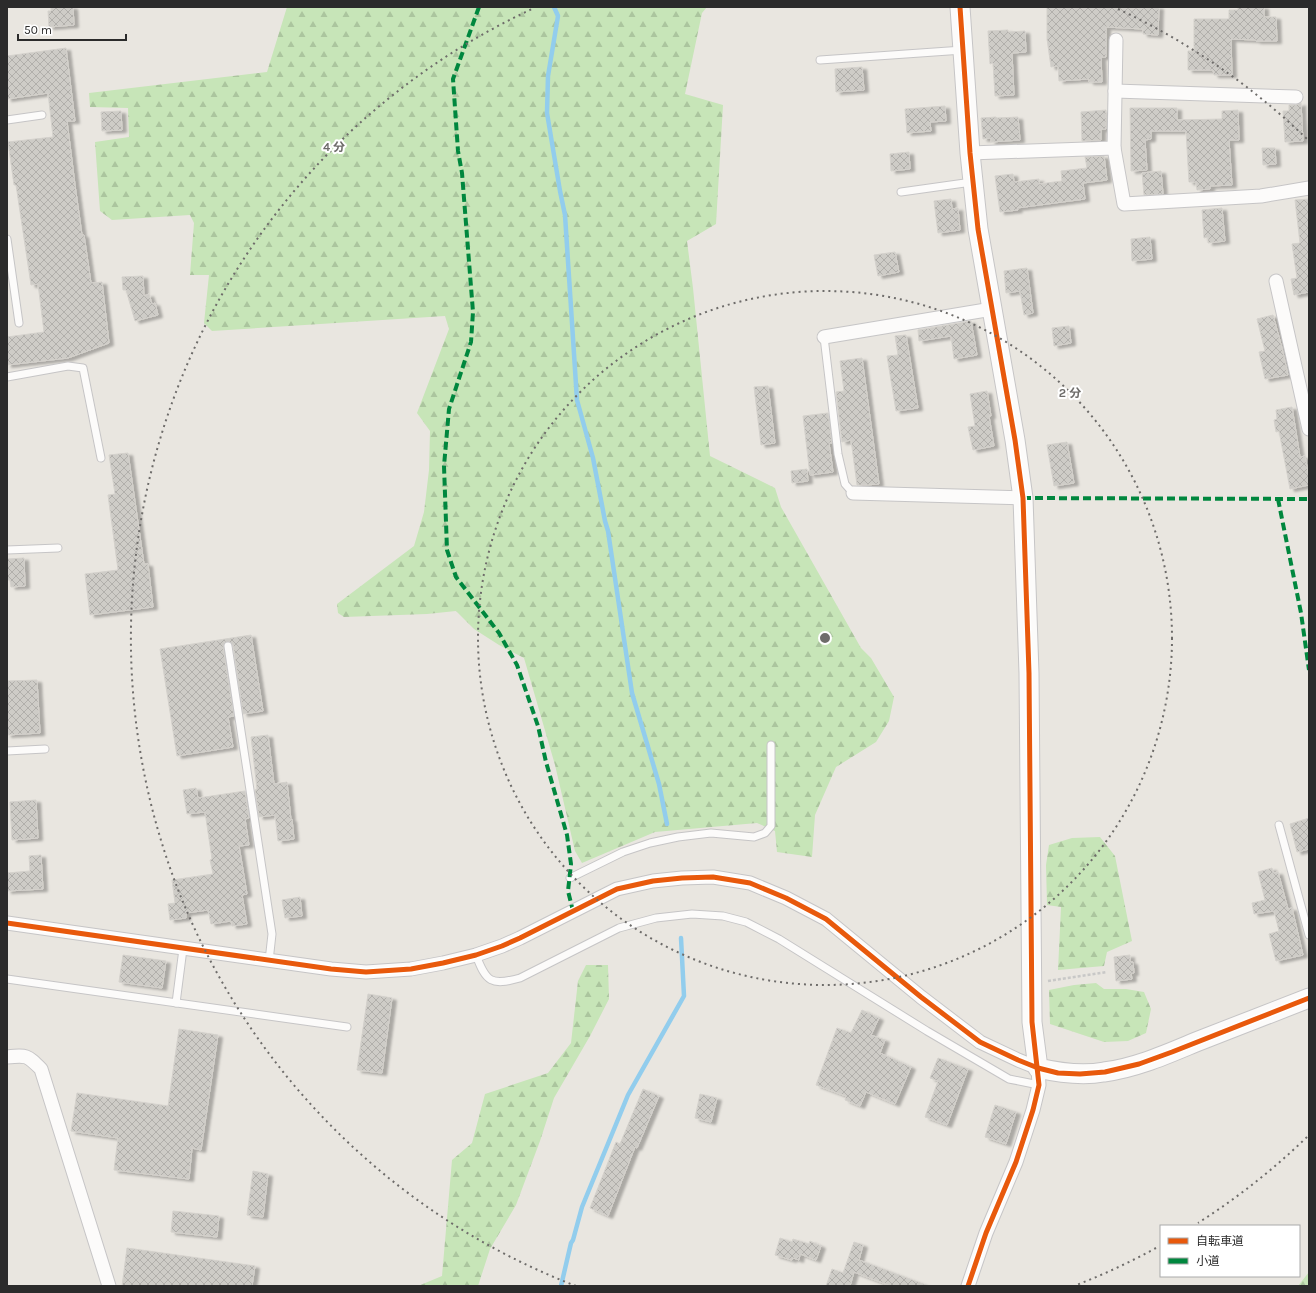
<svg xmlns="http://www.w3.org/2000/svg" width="1316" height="1293" viewBox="0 0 1316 1293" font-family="Karla,'Noto Sans JP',sans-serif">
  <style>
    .forest { fill: url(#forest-firs) }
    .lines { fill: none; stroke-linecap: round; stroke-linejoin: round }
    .stream { stroke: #92cded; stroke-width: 4.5 }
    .building { fill: url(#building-cross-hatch); stroke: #d4d1cc; filter: url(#shadow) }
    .lane-casing { stroke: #c6c5c6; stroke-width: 9 }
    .street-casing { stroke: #c6c5c6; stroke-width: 15 }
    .secondary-casing { stroke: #c6c5c6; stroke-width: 21 }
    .path { stroke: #c8c8c7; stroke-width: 2.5; stroke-dasharray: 3 2; stroke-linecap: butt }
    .lane { stroke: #fcfbfa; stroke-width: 7 }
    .street { stroke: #fcfbfa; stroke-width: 13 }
    .secondary { stroke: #fcfbfa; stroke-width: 19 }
    .quiet { stroke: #00873e; stroke-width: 4; stroke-dasharray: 8 4; stroke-linecap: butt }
    .cycleway-casing { stroke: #fff; stroke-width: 8 }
    .cycleway { stroke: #e8590c; stroke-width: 5 }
    .ring { fill: none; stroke: #6e6c6a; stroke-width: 2; stroke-dasharray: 2 4 }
    .centre { fill: #6e6c6a; stroke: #fff; stroke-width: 2 }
    .ring-label { font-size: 12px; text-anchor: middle; font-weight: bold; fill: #6e6c6a; stroke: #fff; stroke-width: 4; stroke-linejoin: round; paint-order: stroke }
  </style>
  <defs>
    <pattern id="forest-firs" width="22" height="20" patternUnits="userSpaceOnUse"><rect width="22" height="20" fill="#c7e5b8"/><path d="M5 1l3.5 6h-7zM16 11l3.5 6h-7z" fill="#abc59e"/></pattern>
    <pattern id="building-cross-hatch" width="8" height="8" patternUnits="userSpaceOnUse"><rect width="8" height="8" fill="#ceccc7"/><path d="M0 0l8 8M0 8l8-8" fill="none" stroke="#b1afab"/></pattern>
    <filter id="shadow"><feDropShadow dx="4.5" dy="2.5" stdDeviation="1" flood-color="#0004"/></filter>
  </defs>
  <rect width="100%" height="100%" fill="#e9e6e0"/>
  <g class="forest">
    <path d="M287,7H707L702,13L685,94L723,105L716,224L687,241L693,288L710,456L775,488L781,507L861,648L871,658L894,697L889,721L876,742L836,767L815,815L812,857L777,852L775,831L757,823L655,832L582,863L575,851L555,765L524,658L499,645L474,629L456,611L427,614L344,617L338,613L337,604L414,546L424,512L429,470L430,431L417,413L449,329L445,316L212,331L204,323L209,275H190L194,223L190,215L112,220L100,211L95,142L129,137L128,108L90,107L89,93L267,72Z"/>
    <path d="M1100,837L1115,856L1132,941L1107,952L1104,966L1058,970L1061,907L1047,905L1046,865L1049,845L1072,838Z"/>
    <path d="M586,965H608L609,999L590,1036L554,1098L540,1141L516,1205L490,1249L478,1286H418L442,1276L452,1160L472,1143L485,1094L548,1073L571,1043L578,981Z"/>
    <path d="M1096,983L1104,989H1126L1144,992L1151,1009L1146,1033L1128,1041L1104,1042L1050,1024L1049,990L1074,985Z"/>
    <path d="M1309,1272V1286H1297H1298Z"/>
  </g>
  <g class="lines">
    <g class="stream">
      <path d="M554,7L558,16L548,76L547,113L560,191L565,215L577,400L593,458L605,521L608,531L632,693L659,784L667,824"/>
      <path d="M561,1286L571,1243L573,1240L582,1207L628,1095L684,996L681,938"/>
    </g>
  </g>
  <g class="building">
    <path d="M51,7H73L74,25L49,27L48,11H51Z"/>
    <path d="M1047,7L1144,8V7H1159L1158,35L1143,34V29L1106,27V57H1101L1102,82H1089V79L1059,81L1058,66L1051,67L1047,39Z"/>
    <path d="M1238,7H1264V17H1276L1277,41H1256V40L1231,39L1232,75H1214L1213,70H1188V51H1194V19H1229V10H1238Z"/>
    <path d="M1008,30V32L1025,31L1026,52L1012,53L1014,95L995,96L993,63L990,64L988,31Z"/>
    <path d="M66,48L75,121H67L75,185L82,235H84L91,283L102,282L109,343L68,358L7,365V337L44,332L38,284L31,285L16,185H14L8,142L53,137L48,93L7,99V56Z"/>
    <path d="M862,67L864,90L836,92L835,69Z"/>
    <path d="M1301,103L1303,141L1285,142L1283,111H1289V105H1296Z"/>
    <path d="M945,106L946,121L930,122L931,131L907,133L905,109Z"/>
    <path d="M1130,108H1177V120L1222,119V111L1238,110L1239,140H1229L1232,185L1210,186V189L1197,190L1196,182H1189L1186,131H1151V139L1145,140L1147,170L1131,171Z"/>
    <path d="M1106,110V129H1101V140L1082,141L1081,112Z"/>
    <path d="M121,111L122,130L102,131L101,112Z"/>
    <path d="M996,117L997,118L1018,117L1020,140L991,142V138L983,139L981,118Z"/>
    <path d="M1262,148H1275L1276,164L1263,165Z"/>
    <path d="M909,152L910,169L891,171L890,154Z"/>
    <path d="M1104,156L1107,180L1083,183L1085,199L1017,208L1018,210L1000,212L995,176L1013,174L1014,182L1039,179V184L1062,181L1061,171L1087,168L1085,157Z"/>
    <path d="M1161,171L1163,194L1144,195L1142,173Z"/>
    <path d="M951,199L952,209L958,208L960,230L938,233L934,201Z"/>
    <path d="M1309,199V292L1294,295L1291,279L1297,278L1292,244L1300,243L1295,200Z"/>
    <path d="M1222,208L1225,241L1208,243V237L1204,238L1202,210Z"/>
    <path d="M1150,237L1152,259L1132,261L1131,239Z"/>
    <path d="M895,252L899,272L878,276L874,255Z"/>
    <path d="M1027,268L1033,313L1024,315L1020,291L1006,293L1004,271Z"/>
    <path d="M143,276L144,296L149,294L152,304L155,303L158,315L135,321L126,290H123L122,277Z"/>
    <path d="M1273,315L1282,348L1288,375L1265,379L1259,352L1265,351L1257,319Z"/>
    <path d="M971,321L977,355L954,359L951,336L919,341L918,330Z"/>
    <path d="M1069,326L1071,343L1054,346L1052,328Z"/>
    <path d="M906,335L918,408L896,411L887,356L898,355L895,336Z"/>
    <path d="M862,358L879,484L866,485H857L851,440L842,442L836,392L844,391L840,361Z"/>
    <path d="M768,386L775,443L761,445L754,387Z"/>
    <path d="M987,391L991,416H989L994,446L973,450L968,427L975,426L970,394Z"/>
    <path d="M1292,407L1300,457L1305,456L1309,478V485L1290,489L1279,431L1276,432L1274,420L1277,419L1276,410Z"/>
    <path d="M828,413L832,443H829L833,472L810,475L803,416Z"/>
    <path d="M1067,442L1074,483L1054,486L1047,445Z"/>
    <path d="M128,453L144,564H148L153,607L90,615L85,574L118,570L108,495L115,494L109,455Z"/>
    <path d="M807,469L808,481L792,483L791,471Z"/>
    <path d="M24,558L25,586L11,587L10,580H7V559Z"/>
    <path d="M251,635L263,711L243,714L233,645L230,642H225L223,647L234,716L228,717L233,747L177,756L160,649Z"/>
    <path d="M37,680L40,733L7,735V681Z"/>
    <path d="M268,735L274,784L287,782L291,820L292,819L294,839L278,841L275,815L259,817L255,790L257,789L251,737Z"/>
    <path d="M196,788L198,798L245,791L249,818L245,819L249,845L239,846L247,894L242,895L247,924L232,926L231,921L211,924L208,910L186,913V918L170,920L168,904L175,903L172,880L213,874L210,860L212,859L205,812L187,814L183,790Z"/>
    <path d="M36,800L38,838L12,840L10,802Z"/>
    <path d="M1309,818V849L1297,852L1290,824Z"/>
    <path d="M41,855L43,889L7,891V873L30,871L29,856Z"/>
    <path d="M1272,868L1273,873L1278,872L1288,909L1292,908L1303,955L1276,961L1269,934L1279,931L1274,911L1254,914L1252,903L1265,900L1258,872Z"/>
    <path d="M300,897L302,916L285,918L282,900Z"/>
    <path d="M123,955L166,961L162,988L119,982Z"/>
    <path d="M1130,955V962H1133L1134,973H1131L1132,979L1116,981L1114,957Z"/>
    <path d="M368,994L392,998L382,1073L357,1070Z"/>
    <path d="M862,1010L879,1018L871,1035L885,1040L880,1053L911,1067L895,1104L866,1092L860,1106L845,1100L846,1096L816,1085L837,1028L851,1033Z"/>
    <path d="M179,1029L218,1035L201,1150L192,1148L189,1179L114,1170L118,1138L71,1131L77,1093L168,1106Z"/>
    <path d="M938,1058L968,1069L947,1125L925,1117L938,1081L930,1078Z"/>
    <path d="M643,1089L659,1096L637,1148L635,1147L608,1216L590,1208L616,1142L620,1144Z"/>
    <path d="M700,1094L717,1098L711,1122L695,1118Z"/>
    <path d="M995,1105L1016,1112L1006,1144L985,1137Z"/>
    <path d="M253,1171L268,1174L263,1217L247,1215Z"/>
    <path d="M173,1211L219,1216L217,1237L171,1232Z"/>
    <path d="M780,1238L792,1242L793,1239L809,1244L810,1241L821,1246L816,1260L800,1254L799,1260L793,1258L792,1260L775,1255Z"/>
    <path d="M854,1242L863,1245L859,1260L926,1285V1286H891L854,1272L850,1286H826L832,1269L843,1273Z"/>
    <path d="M127,1248L255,1266L252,1286H122Z"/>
  </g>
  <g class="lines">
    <defs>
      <g id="lane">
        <path d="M820,60L963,50"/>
        <path d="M7,120L42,115"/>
        <path d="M901,192L972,182"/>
        <path d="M7,239L19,323"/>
        <path d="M824,337L838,454L845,484L853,493"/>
        <path d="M7,377L68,366L83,368L101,458"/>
        <path d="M7,550L58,548"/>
        <path d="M228,646L272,934L269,961"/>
        <path d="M7,751L45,749"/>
        <path d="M1279,825L1309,935"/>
        <path d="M570,878L623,852L650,843L678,837L711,833L754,837L765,833L771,826V745"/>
        <path d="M476,955C486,982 491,986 520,978L619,928L656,918L692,914L723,916L746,922L779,939L927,1031L1009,1079L1039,1085"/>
        <path d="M7,979L347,1027"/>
        <path d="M176,1003L183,949"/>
      </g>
      <g id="street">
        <path d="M1115,91L1296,97"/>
        <path d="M1114,148L1116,40"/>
        <path d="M970,153L1114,148L1124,204L1261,196L1309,188"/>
        <path d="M1276,281L1309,429"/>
        <path d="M824,337L992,309"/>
        <path d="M853,493L1023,498"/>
        <path d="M7,923L331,969L366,972L411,969L443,963L476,955L502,946L520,938L617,889L653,881L682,878L713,877L750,883L786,898L826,919L921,997L980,1042L1018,1060L1038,1068L1039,1085L1033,1110L1016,1162L986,1233L968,1286"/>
        <path d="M7,1057C27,1055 27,1055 41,1069L109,1286"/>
      </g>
      <path id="secondary" d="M960,7L970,153L978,229L1015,440L1023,498L1029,673L1032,1022L1038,1068C1060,1073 1082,1076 1104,1072C1136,1068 1167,1054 1196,1042C1234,1027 1271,1013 1309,998"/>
    </defs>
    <use href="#lane" class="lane-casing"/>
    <use href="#street" class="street-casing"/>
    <use href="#secondary" class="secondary-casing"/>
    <path class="path" d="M1048,981L1107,972"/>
    <use href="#lane" class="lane"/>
    <use href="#street" class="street"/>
    <use href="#secondary" class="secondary"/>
    <g class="quiet">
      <path d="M479,7L453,79L458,151L462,173L473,312L471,342L449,409L444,466L447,550L456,577L499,633L517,665L538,726L546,762L567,835L571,864L568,891L573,911"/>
      <path d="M1023,498L1309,499"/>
      <path d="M1278,499L1301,613L1309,670"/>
    </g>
    <defs>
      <g id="cycleway">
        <path d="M960,7L970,153L978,229L1015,440L1023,498L1029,673L1032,1022L1039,1085L1033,1110L1016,1162L986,1233L968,1286"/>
        <path d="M7,923L331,969L366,972L411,969L443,963L476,955L502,946L520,938L617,889L653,881L682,878L713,877L750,883L786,898L826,919L921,997L980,1042L1018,1060L1038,1068L1058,1073L1080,1074L1105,1072L1139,1064L1172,1052L1309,998"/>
      </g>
    </defs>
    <use href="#cycleway" class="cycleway-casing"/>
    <use href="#cycleway" class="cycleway"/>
  </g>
  <g class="ring">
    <circle cx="825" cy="638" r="347"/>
    <path d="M1307 1137A694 694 0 0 1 1198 1223M1156 1248A694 694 0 0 1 1074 1286M576 1286A694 694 0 0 1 532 9M1118 9A694 694 0 0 1 1307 139"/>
  </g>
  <circle cx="825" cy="638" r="6" class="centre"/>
  <g class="ring-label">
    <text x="334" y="151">4 分</text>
    <text x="1070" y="397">2 分</text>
  </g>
  <rect width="1316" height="1293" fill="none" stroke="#2b2b2b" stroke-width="16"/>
  <rect x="1160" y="1225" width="140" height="52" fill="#ffffff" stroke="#aaaaaa"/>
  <rect x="1168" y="1238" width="20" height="6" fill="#e8590c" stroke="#aaaaaa"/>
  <text x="1196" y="1245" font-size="12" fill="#2b2b2b">自転車道</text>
  <rect x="1168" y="1258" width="20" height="6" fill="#00873e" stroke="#aaaaaa"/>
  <text x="1196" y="1265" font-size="12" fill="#2b2b2b">小道</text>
  <path d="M18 34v6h108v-6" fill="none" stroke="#2b2b2b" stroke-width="2"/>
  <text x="24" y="34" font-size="12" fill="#2b2b2b" stroke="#ffffff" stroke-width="3" paint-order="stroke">50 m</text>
</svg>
